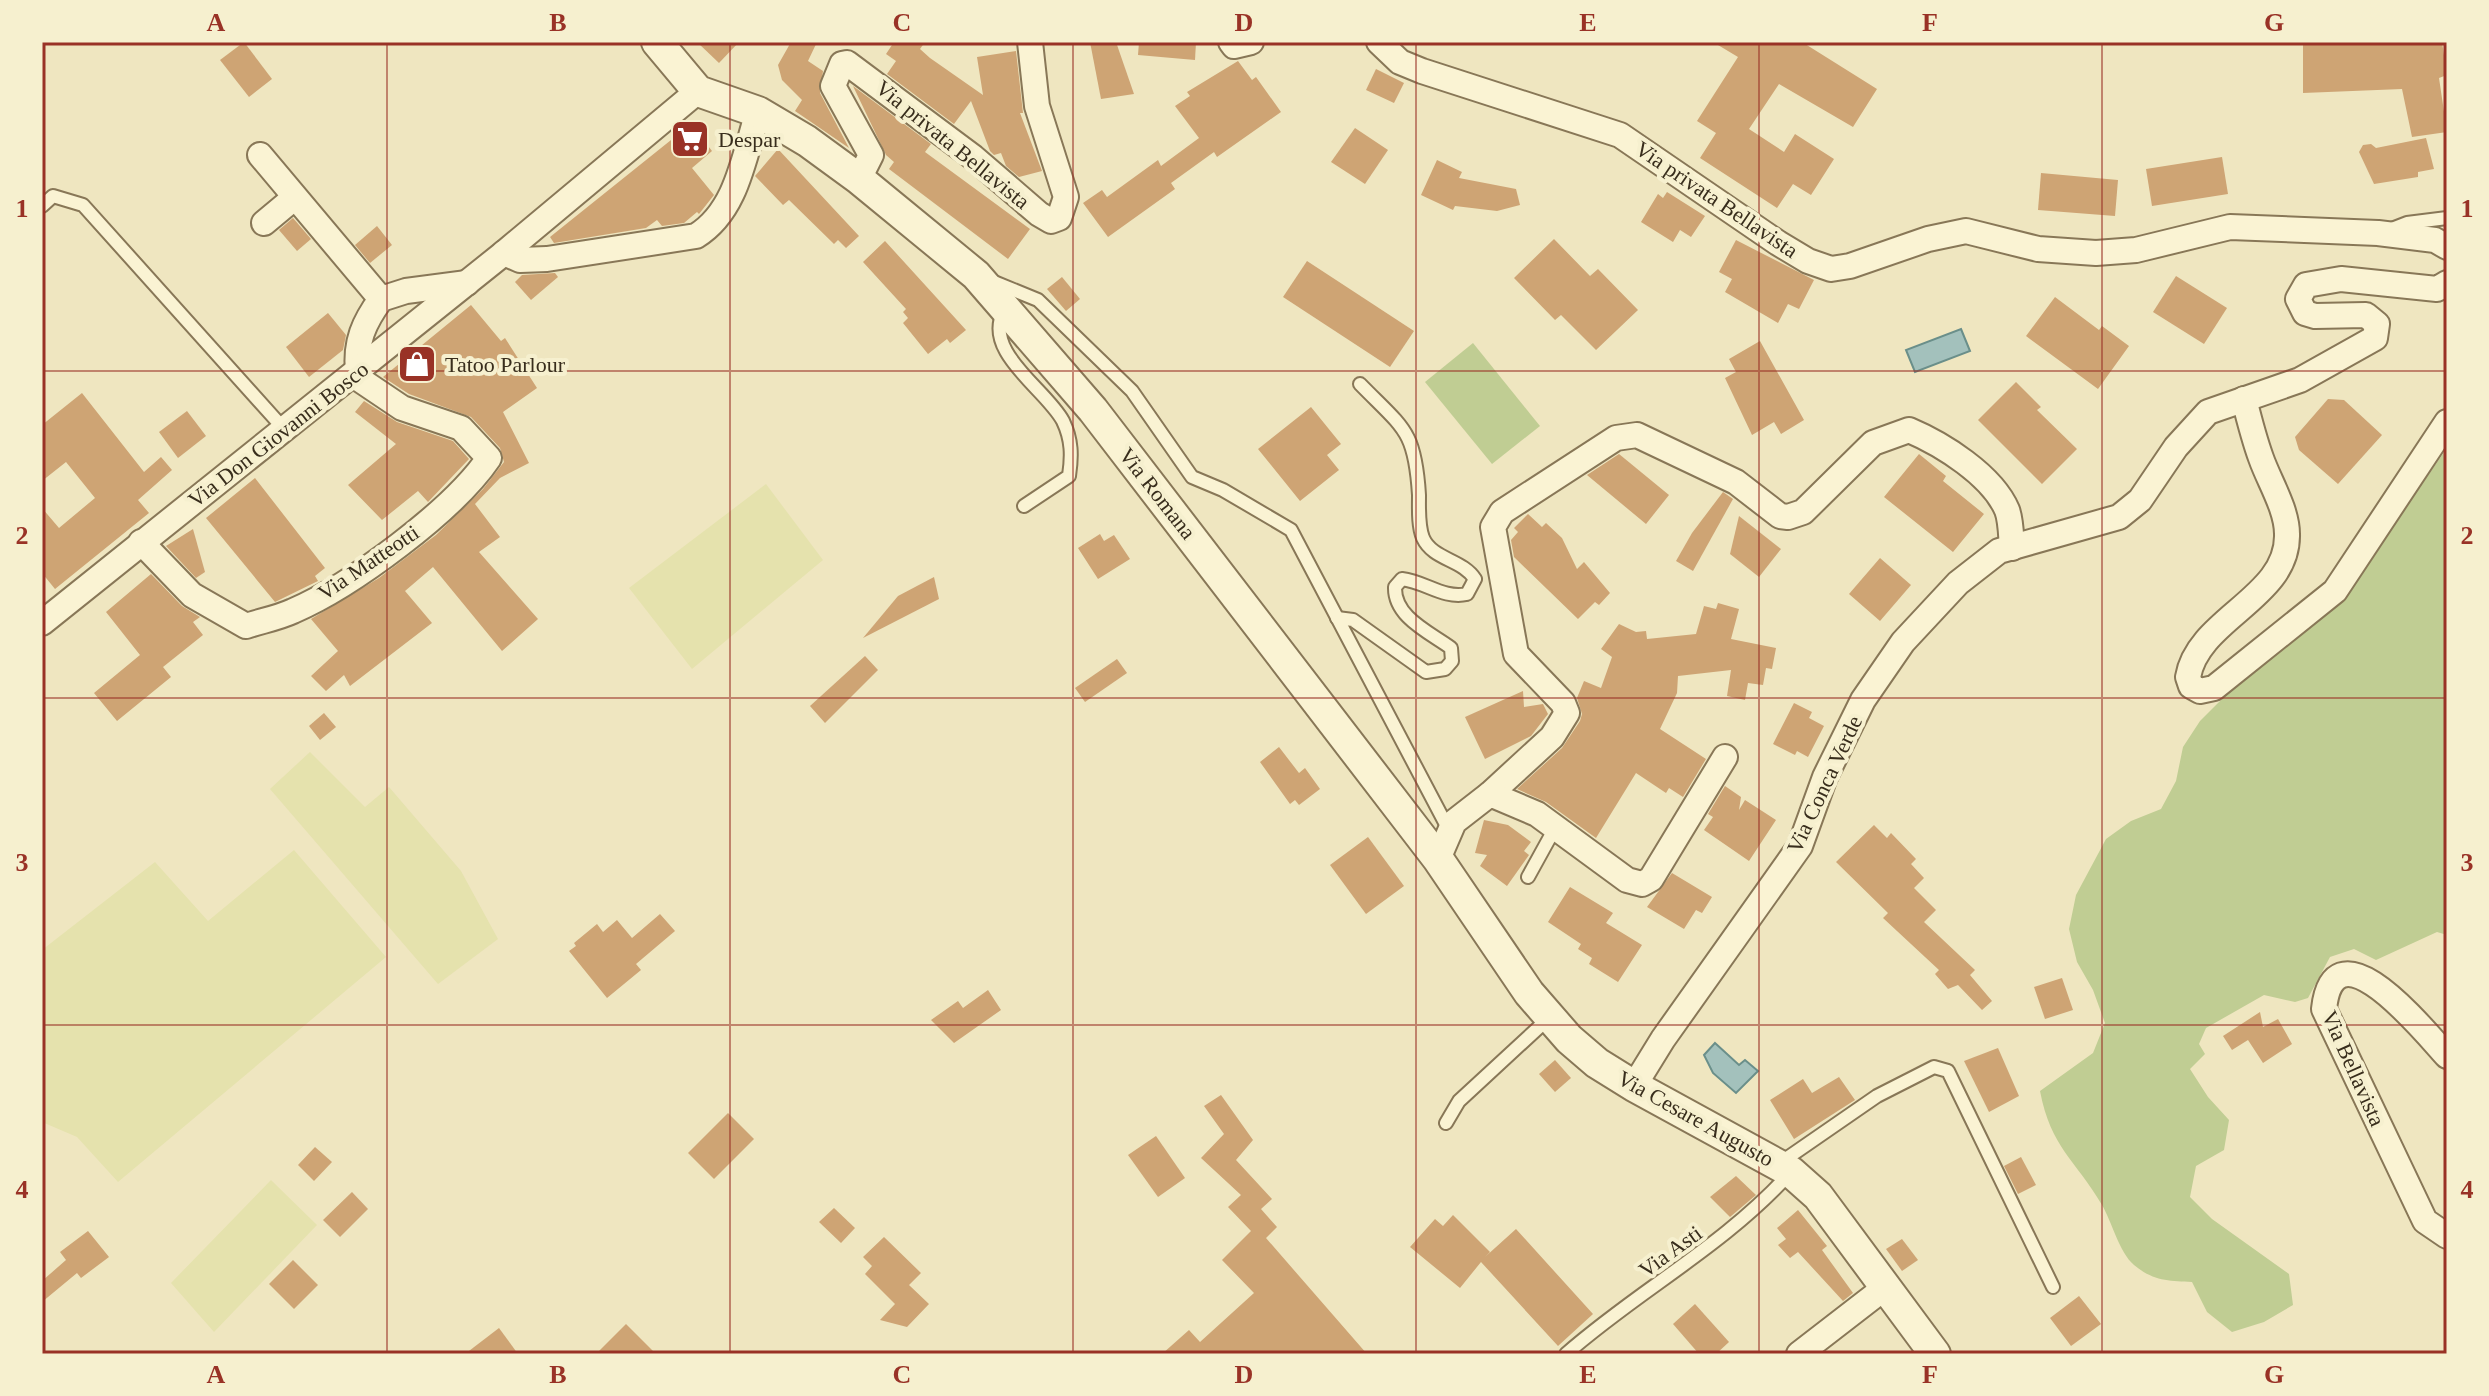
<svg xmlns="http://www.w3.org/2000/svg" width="2489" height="1396" viewBox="0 0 2489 1396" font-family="Georgia,serif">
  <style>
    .farmland { fill: #e5e2ad }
    .green { fill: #c0cd93 }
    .water { fill: #a3c1bc; stroke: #6a8f8a; stroke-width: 2 }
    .building { fill: #cea474 }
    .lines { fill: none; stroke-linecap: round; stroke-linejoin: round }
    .service-casing { stroke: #887757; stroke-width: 16 }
    .minor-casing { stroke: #887757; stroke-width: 28 }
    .tertiary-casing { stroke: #887757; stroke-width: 34 }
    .service { stroke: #faf3d3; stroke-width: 12 }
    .minor { stroke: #faf3d3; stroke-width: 24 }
    .tertiary { stroke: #faf3d3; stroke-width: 30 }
    .grid { fill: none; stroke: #993226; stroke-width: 2; stroke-opacity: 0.55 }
    .labels { text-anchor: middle; stroke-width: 8; stroke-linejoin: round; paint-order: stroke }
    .poi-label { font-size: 22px; fill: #382d1c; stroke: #f6f0cf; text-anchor: start }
    .street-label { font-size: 22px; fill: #382d1c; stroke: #f6f0cf }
    .neatline { fill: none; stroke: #993226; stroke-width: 3 }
    .grid-label { font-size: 26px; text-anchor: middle; font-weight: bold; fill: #993226 }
  </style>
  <rect width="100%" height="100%" fill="#efe6c0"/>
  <g class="farmland">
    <path d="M766,484L823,560L692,669L629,588Z"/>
    <path d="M310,752L365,807L389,787L461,871L498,939L438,984L270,789Z"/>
    <path d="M294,850L386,957L118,1182L77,1137L42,1122V950L155,862L208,921Z"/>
    <path d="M271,1180L317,1225L214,1332L171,1283Z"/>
  </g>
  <g class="green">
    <path d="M1473,343L1540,426L1492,464L1425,382Z"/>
    <path d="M2447,448V935L2437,932L2376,960L2354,949L2330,957L2308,998L2295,1002L2264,995L2206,1028L2199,1044L2205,1054L2190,1069L2208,1097L2229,1120L2224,1150L2196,1166L2190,1197L2212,1219L2289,1274L2293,1305L2264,1322L2232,1332L2207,1312L2192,1282C2169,1281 2153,1281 2134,1265C2119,1252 2112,1222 2102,1205C2075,1159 2051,1148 2040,1091L2093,1053L2105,1023L2093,990L2077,962L2069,929L2076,895L2106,839L2131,821L2161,809L2176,781L2183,747L2200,721L2249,672L2339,603Z"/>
  </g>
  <g class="water">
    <path d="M1961,329L1970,351L1915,372L1906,350Z"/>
    <path d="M1715,1043L1739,1065L1745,1060L1758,1071L1736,1093L1713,1073L1704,1055Z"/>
  </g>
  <g class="building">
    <path d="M244,42L272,79L249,97L220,60Z"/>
    <path d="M697,42H739L719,63Z"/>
    <path d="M791,42H817L808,61L823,71L820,93L849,148L795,111L802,100L782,80L778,65Z"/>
    <path d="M894,42H925L920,49L930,58L983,95L977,57L1016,51L1023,113H1020L1042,171L1019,177L1006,166L1001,153L994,155L990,151L971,101L954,124L887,74L896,61L886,54Z"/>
    <path d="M1090,42H1116L1134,94L1101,99Z"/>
    <path d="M1139,42H1196L1195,60L1138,55Z"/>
    <path d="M1713,42H1802L1877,89L1853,127L1779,84L1749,129L1784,152L1795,134L1834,159L1811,195L1793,184L1777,208L1700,158L1716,133L1697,121L1738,57Z"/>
    <path d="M2390,42H2442L2447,75L2439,78L2447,132L2412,137L2402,89L2303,93V45Z"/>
    <path d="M1238,61L1252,80L1256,77L1281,112L1217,157L1214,152L1171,183L1175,189L1108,237L1083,203L1102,190L1107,197L1158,160L1161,166L1199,138L1175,106L1190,96L1187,92Z"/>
    <path d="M1376,69L1404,83L1394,103L1366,90Z"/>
    <path d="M853,86L931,144L925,152L1030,229L1008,259L889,169L894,162L886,155Z"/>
    <path d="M691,124L712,151L692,168L714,195L699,214L697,212L684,223L662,226L657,220L646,228L554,243L550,237Z"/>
    <path d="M1355,128L1388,150L1365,184L1331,162Z"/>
    <path d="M2426,138L2434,169L2418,172V177L2374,184L2359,152L2363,145L2371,144L2376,148Z"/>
    <path d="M778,149L859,236L846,248L838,240L834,244L789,200L783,205L755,176Z"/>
    <path d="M2222,157L2228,194L2152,206L2146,169Z"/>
    <path d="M1437,160L1462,172L1459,178L1516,189L1520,205L1497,211L1455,206L1453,210L1421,195Z"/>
    <path d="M2041,173L2118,180L2115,216L2038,210Z"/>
    <path d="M1667,192L1705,216L1691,237L1680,230L1673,242L1641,222L1658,194L1663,198Z"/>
    <path d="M293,218L311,239L297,251L279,230Z"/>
    <path d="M377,226L392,245L370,263L355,245Z"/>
    <path d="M1554,239L1590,276L1598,269L1638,310L1596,350L1561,315L1555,320L1514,278Z"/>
    <path d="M1736,240L1814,280L1799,309L1788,304L1778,323L1725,292L1732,279L1719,272Z"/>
    <path d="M885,241L966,330L950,343L947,339L928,354L903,323L908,318L903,312L906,309L863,262Z"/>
    <path d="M1307,261L1414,331L1390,367L1283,297Z"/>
    <path d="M555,273L558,277L531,300L515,282L522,275Z"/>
    <path d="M2176,276L2227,308L2204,344L2153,312Z"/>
    <path d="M1062,277L1080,299L1066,311L1047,289Z"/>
    <path d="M2055,297L2099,330L2102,326L2129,346L2098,389L2026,336Z"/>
    <path d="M471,305L501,341L505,338L537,388L503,412L529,463L500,478L475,504L500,537L479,552L538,619L502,651L433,567L405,591L432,623L350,686L344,675L326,691L311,676L338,651L311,619L379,578L436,535L483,489L504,462L500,448L471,417L409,394L383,377Z"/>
    <path d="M328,313L346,335L343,350L309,377L286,347Z"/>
    <path d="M1760,341L1804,420L1781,434L1774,422L1752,435L1725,378L1736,372L1729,359Z"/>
    <path d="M2016,382L2041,407L2037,410L2077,449L2042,484L1978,420Z"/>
    <path d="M82,393L144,472L161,457L172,470L138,500L149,513L55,589L42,573V508L59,528L95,498L66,462L42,481V425Z"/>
    <path d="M2328,399L2344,400L2382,435L2338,484L2299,450L2295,437Z"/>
    <path d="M364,401L397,422L453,441L469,459L428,502L418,491L382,520L348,485L396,444L355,412Z"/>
    <path d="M1311,407L1341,444L1327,455L1339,470L1300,501L1258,449Z"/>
    <path d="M187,411L206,436L178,458L159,432Z"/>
    <path d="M1619,454L1669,495L1646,524L1587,475Z"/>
    <path d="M1919,454L1946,476L1943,481L1984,514L1953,552L1884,497Z"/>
    <path d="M255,478L325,568L315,576L318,581L275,602L206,518Z"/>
    <path d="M1723,492L1733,499L1693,571L1676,561L1692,533Z"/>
    <path d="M1528,514L1542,527L1546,523L1562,538L1577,569L1584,562L1610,593L1599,605L1595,602L1578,619L1514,557L1511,540L1518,532L1514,528Z"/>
    <path d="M1739,516L1781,549L1759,577L1730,554Z"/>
    <path d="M193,529L205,572L196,578L166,546Z"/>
    <path d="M1100,534L1104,541L1114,535L1130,559L1098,579L1078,548Z"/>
    <path d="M1880,558L1911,585L1880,621L1849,594Z"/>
    <path d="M151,574L182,606L200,617L193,622L203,635L163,667L171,677L117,721L94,693L140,655L106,612Z"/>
    <path d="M934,577L939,599L863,638L898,596Z"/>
    <path d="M1718,603L1739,609L1731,639L1776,648L1772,669L1766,668L1763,685L1748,683L1745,700L1727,696L1731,670L1678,676L1677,693L1660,729L1706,759L1683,797L1669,788L1666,793L1636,773L1596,838L1546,802L1517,789L1562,748L1580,721L1582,714L1577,698L1584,681L1601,688L1612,657L1601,649L1619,624L1636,632L1646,631L1647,639L1696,634L1704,606L1716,609Z"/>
    <path d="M865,656L878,670L825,723L810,706Z"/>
    <path d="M1117,659L1127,673L1085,702L1075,688Z"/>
    <path d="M1523,691L1524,707L1543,704L1548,714L1531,736L1485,759L1465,717Z"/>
    <path d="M1794,703L1812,712L1809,718L1824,726L1808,757L1797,751L1795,755L1773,744Z"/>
    <path d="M324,713L336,727L320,740L309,726Z"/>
    <path d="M1279,747L1299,773L1305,768L1320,789L1299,805L1295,800L1290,804L1260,762Z"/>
    <path d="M1725,786L1741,797L1739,810L1745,800L1776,820L1749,861L1704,830L1713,817L1708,814Z"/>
    <path d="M1484,820L1508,825L1531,842L1524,851L1529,855L1507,886L1480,866L1487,855L1475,853Z"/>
    <path d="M1874,825L1887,838L1891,833L1916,859L1911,864L1924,878L1914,888L1936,910L1924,922L1975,970L1970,975L1992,1001L1982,1010L1958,985L1948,989L1935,974L1939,970L1883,918L1888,913L1836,862Z"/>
    <path d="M1368,837L1404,886L1366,914L1330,865Z"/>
    <path d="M1672,873L1712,897L1702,913L1696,910L1684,929L1647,907Z"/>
    <path d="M1570,887L1613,913L1606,923L1642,945L1618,982L1589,964L1592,958L1578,949L1581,944L1548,922Z"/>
    <path d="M660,914L675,931L636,964L641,970L607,998L569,951L576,946L574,943L597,924L603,932L617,920L632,938Z"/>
    <path d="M2062,978L2073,1010L2045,1019L2034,987Z"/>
    <path d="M988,990L1001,1010L954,1043L931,1020L958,1001L963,1008Z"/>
    <path d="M2260,1012L2263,1027L2278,1019L2292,1044L2263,1063L2248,1040L2232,1050L2223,1036Z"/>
    <path d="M1998,1048L2019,1096L1989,1112L1964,1061Z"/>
    <path d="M1555,1060L1571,1078L1555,1092L1539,1074Z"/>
    <path d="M1839,1077L1855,1100L1794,1139L1770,1100L1803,1079L1812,1093Z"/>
    <path d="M1221,1095L1253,1140L1236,1160L1272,1199L1261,1209L1277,1227L1266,1238L1367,1354H1162L1189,1330L1200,1342L1254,1293L1222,1260L1251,1231L1228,1207L1241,1195L1201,1158L1224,1134L1204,1106Z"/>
    <path d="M728,1113L754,1139L714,1179L688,1153Z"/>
    <path d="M1156,1136L1185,1178L1158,1197L1128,1155Z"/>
    <path d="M315,1147L332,1162L314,1181L298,1165Z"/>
    <path d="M2021,1157L2036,1185L2018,1194L2004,1166Z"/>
    <path d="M1736,1176L1756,1195L1730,1217L1710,1197Z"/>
    <path d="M352,1192L368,1209L340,1237L323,1220Z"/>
    <path d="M834,1208L855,1228L841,1243L819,1222Z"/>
    <path d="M1798,1210L1827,1246L1822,1250L1853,1293L1843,1301L1798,1252L1790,1258L1778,1245L1786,1239L1777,1228Z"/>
    <path d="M1453,1215L1490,1252L1485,1257L1516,1229L1593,1314L1558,1346L1481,1262L1460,1288L1410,1247L1435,1219L1443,1226Z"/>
    <path d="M88,1231L109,1257L81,1278L77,1273L42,1302V1281L66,1260L60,1252Z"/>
    <path d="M884,1237L921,1273L909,1285L929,1304L907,1327L880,1320L895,1304L865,1274L872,1266L863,1257Z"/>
    <path d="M1902,1239L1918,1260L1902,1271L1886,1249Z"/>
    <path d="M293,1260L318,1285L294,1309L269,1284Z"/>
    <path d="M2079,1296L2101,1324L2071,1346L2050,1318Z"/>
    <path d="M1695,1304L1729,1342L1716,1354H1699L1673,1324Z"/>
    <path d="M626,1324L656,1354H596Z"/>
    <path d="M499,1328L518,1354H465Z"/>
  </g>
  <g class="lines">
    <defs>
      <g id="service">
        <path d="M42,206L53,196L83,205L285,430"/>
        <path d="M2389,230L2407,223L2447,218"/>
        <path d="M994,282L1038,300L1132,391L1192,477L1223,490L1291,530L1450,832"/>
        <path d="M1004,311C982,352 1046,389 1063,421C1072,440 1072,456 1069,476L1024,506"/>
        <path d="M1337,618L1353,620L1426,672L1445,669L1452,661L1451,648C1429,632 1394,617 1395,587L1402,579C1426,582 1443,599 1467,594L1475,579C1462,559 1433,560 1423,538C1418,526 1419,508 1419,495C1415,430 1404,429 1360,384"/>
        <path d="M1528,877L1555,828"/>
        <path d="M1446,1123L1459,1101L1550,1017"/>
        <path d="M1780,1163L1877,1096L1934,1067L1948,1071L2053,1287"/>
        <path d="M1566,1354C1640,1289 1723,1247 1791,1172"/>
      </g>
      <g id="minor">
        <path d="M1231,42L1234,46L1251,42"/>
        <path d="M1379,42L1400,62L1422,71L1620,135L1778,243L1808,261L1831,269L1850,266L1928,239L1966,231L2038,249L2096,253L2136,250L2230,227L2378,233L2435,240L2447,247"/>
        <path d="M260,155L381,299"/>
        <path d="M859,179L871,155L833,86L842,64L847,63L973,157L1039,214L1051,221L1059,218L1066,197L1037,106L1030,42"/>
        <path d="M264,223L294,198"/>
        <path d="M504,253L520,260L547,259L696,236C737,211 744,156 758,112"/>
        <path d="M358,371C355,342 364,322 381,299L406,291L467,283"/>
        <path d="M2244,399C2249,419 2254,439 2261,458C2269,481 2287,509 2287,534C2289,598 2198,618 2188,677L2191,686L2200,691L2214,688L2335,591L2447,422"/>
        <path d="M141,542L192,595L246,626C261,621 278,618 293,611C351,586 453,511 489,458L461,428L402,408L353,375"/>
        <path d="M42,623L504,253L698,91"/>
        <path d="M1490,794L1552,737L1567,713L1563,703L1516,654L1493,527L1502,512L1616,438L1637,435L1736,482L1780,516L1788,517L1803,512L1873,443L1909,430C1942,444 1992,475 2007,510C2011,520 2011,536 2012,548"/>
        <path d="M1438,859L1454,822L1490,794L1537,814L1627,880L1642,884L1651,879L1725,757"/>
        <path d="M2447,1056C2424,1031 2334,918 2324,1009L2425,1221L2447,1236"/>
        <path d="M1634,1086L1663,1039L1800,846L1825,777L1863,700L1903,642L1958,583L1999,551L2119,517L2140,500L2176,447L2208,412L2300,380L2375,338L2377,324L2366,315L2315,316L2305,313L2298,299L2306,285L2341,279L2437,289L2447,283"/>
        <path d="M1799,1354L1887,1286"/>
      </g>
      <path id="tertiary" d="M657,42L698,91L758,112L807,141L859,179L976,275L1093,410L1438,859L1529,993L1569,1039L1597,1063L1634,1086L1791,1172L1818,1196L1935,1354"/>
    </defs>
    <use href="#service" class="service-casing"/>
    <use href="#minor" class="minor-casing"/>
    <use href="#tertiary" class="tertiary-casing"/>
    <use href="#service" class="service"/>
    <use href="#minor" class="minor"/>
    <use href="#tertiary" class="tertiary"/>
  </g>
  <path class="grid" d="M387,42V1354M730,42V1354M1073,42V1354M1416,42V1354M1759,42V1354M2102,42V1354M42,371H2447M42,698H2447M42,1025H2447"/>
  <defs>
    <symbol id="supermarket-square" viewBox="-11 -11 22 22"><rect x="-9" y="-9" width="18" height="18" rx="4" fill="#993226" stroke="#f6f0cf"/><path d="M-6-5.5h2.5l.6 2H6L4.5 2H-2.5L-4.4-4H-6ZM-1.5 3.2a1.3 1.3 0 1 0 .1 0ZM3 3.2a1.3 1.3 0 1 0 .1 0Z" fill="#fff"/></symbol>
    <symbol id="shop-square" viewBox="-11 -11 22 22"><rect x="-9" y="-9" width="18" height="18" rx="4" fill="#993226" stroke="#f6f0cf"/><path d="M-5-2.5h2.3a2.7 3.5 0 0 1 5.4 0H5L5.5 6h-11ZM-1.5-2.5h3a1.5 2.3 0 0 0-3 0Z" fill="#fff"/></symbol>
  </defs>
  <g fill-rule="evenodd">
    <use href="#supermarket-square" x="668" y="117" width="44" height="44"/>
    <use href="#shop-square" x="395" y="342" width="44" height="44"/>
  </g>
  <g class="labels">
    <g class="poi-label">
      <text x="718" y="147">Despar</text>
      <text x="445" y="372">Tatoo Parlour</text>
    </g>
    <g class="street-label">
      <text transform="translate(953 144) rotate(39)" y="8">Via privata Bellavista</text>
      <text transform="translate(1717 199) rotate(34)" y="8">Via privata Bellavista</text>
      <text transform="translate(278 434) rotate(-38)" y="8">Via Don Giovanni Bosco</text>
      <text transform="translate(1158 493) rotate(52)" y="8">Via Romana</text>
      <text transform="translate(368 562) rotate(-34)" y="8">Via Matteotti</text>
      <text transform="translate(1824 784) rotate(-65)" y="8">Via Conca Verde</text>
      <text transform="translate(2354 1068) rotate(66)" y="8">Via Bellavista</text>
      <text transform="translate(1696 1118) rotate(29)" y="8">Via Cesare Augusto</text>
      <text transform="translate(1670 1251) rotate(-36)" y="8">Via Asti</text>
    </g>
  </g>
  <rect width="2489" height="1396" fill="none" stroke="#f6f0cf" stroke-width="88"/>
  <rect x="44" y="44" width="2401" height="1308" class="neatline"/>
  <g class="grid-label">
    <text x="216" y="31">A</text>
    <text x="558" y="31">B</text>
    <text x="902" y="31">C</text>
    <text x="1244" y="31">D</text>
    <text x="1588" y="31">E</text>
    <text x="1930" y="31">F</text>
    <text x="2274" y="31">G</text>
    <text x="22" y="217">1</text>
    <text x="2467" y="217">1</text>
    <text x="22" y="544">2</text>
    <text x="2467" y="544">2</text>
    <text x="22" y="871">3</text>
    <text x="2467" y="871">3</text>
    <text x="22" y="1198">4</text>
    <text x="2467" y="1198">4</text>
    <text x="216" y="1383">A</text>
    <text x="558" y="1383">B</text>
    <text x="902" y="1383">C</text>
    <text x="1244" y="1383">D</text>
    <text x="1588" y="1383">E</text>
    <text x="1930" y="1383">F</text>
    <text x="2274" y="1383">G</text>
  </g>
</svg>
